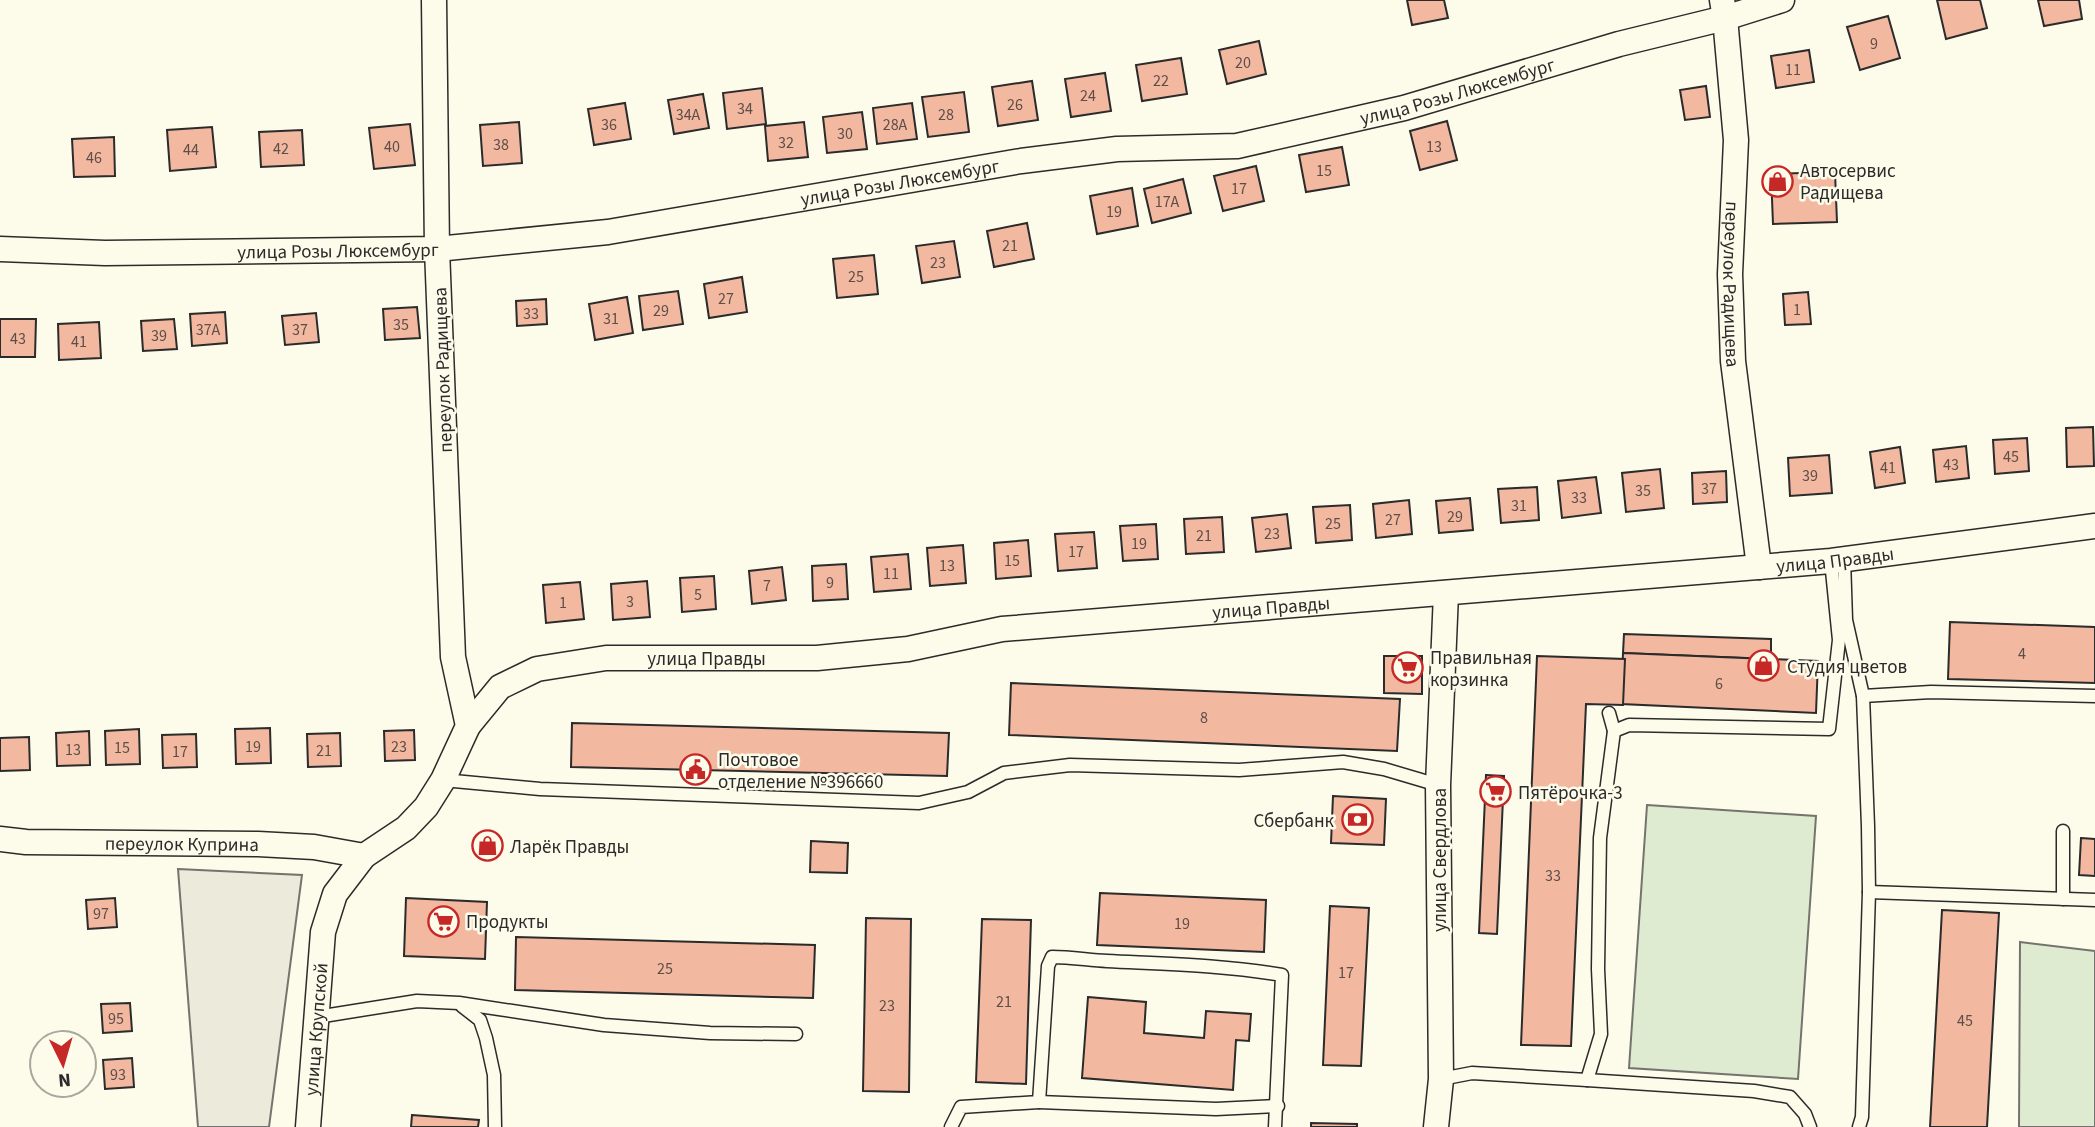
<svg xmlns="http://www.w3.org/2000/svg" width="2095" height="1127" viewBox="0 0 2095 1127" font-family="'Source Sans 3',sans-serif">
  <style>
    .green { fill: #deebd1; stroke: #74746e; stroke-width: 2 }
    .parking { fill: #eceadb; stroke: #74746e; stroke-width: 2 }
    .building { fill: #f2b8a0; stroke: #2b2b2b; stroke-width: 2 }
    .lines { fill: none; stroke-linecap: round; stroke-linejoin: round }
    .service-casing { stroke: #2b2b2b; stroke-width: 15 }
    .minor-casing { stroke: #2b2b2b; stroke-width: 27 }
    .service { stroke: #fdfbea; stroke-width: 12 }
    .minor { stroke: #fdfbea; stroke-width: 24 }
    .labels { text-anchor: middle; stroke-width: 5; stroke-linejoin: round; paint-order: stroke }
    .number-label { font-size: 16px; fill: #5d4e48 }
    .street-label { font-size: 19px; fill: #2b2b2b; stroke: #fdfbea }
    .poi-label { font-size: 19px; fill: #2b2b2b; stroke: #fdfbea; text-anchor: start }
  </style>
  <rect width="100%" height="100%" fill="#fdfbea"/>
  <g class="green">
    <path d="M1647,805L1816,816L1798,1079L1629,1068Z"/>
    <path d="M2020,942L2095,951V1127H2019Z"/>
  </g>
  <path class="parking" d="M178,869L302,875L269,1127H198Z"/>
  <g class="building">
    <path d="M1407,0H1444L1448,18L1412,25Z"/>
    <path d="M1937,0H1980L1987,28L1946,39Z"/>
    <path d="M2038,0H2079L2082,19L2044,26Z"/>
    <path d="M1888,16L1900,58L1860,70L1847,27Z"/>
    <path d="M1259,41L1266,74L1227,84L1219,50Z"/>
    <path d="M1809,50L1814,82L1776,88L1771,56Z"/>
    <path d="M1181,58L1187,94L1142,101L1136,65Z"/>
    <path d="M1105,73L1111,111L1071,117L1065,79Z"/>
    <path d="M1032,81L1038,120L998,126L992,87Z"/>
    <path d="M1706,86L1710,117L1685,120L1680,90Z"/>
    <path d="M762,88L766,124L727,129L723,93Z"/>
    <path d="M964,92L969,132L928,137L922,97Z"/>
    <path d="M703,94L709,128L674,134L668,100Z"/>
    <path d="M625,103L631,139L594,145L588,109Z"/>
    <path d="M912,103L917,139L877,144L873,108Z"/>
    <path d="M862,112L867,149L827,153L823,117Z"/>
    <path d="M1447,121L1457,160L1420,170L1410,131Z"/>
    <path d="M519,122L522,163L483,166L480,125Z"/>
    <path d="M804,122L808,157L768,161L765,126Z"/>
    <path d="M410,124L415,165L374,169L369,128Z"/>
    <path d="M212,127L216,167L170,171L167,130Z"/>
    <path d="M302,130L304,165L261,167L259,132Z"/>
    <path d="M114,137L115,176L74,177L72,139Z"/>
    <path d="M1342,147L1349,185L1306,192L1299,155Z"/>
    <path d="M1256,166L1264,201L1223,211L1214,176Z"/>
    <path d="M1835,172L1837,222L1773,224L1771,174Z"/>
    <path d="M1183,179L1191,213L1152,223L1144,189Z"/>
    <path d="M1132,188L1138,226L1097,234L1090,196Z"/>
    <path d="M1027,223L1034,259L994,267L987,231Z"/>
    <path d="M954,241L960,277L922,283L916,246Z"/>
    <path d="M874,255L878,294L837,298L833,259Z"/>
    <path d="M742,277L747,312L709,318L704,284Z"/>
    <path d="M678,291L683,324L643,330L639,296Z"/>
    <path d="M1808,292L1811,324L1785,325L1783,294Z"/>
    <path d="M627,297L633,333L595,340L589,304Z"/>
    <path d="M546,299L547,324L517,326L516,301Z"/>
    <path d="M417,307L420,338L385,340L383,309Z"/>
    <path d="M225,312L227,343L192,346L190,314Z"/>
    <path d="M316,313L319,342L285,345L282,316Z"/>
    <path d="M0,319H36L35,357H0Z"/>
    <path d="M174,319L177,349L143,351L141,321Z"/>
    <path d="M99,322L101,358L59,360L58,324Z"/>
    <path d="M2093,427L2094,466L2067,467L2066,428Z"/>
    <path d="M2027,438L2029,471L1995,474L1993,440Z"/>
    <path d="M1966,446L1969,478L1936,482L1933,450Z"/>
    <path d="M1900,447L1905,483L1875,488L1870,452Z"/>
    <path d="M1829,455L1832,493L1790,496L1788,458Z"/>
    <path d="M1660,469L1664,508L1626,512L1622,473Z"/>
    <path d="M1726,471L1727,502L1693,504L1692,473Z"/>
    <path d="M1596,477L1601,513L1562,518L1558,481Z"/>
    <path d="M1537,487L1539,520L1501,523L1498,489Z"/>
    <path d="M1470,498L1473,530L1439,533L1436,501Z"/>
    <path d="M1409,500L1412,534L1376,538L1373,504Z"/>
    <path d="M1350,505L1352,540L1316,543L1313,507Z"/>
    <path d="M1287,514L1291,548L1256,552L1252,518Z"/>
    <path d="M1222,517L1224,552L1186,554L1184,519Z"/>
    <path d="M1156,524L1158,559L1123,561L1120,526Z"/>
    <path d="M1094,532L1097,568L1058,571L1055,534Z"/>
    <path d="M1028,540L1031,576L996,579L994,543Z"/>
    <path d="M963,545L966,583L930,586L927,548Z"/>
    <path d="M908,554L911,589L874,592L871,557Z"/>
    <path d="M846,564L848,599L813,601L812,566Z"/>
    <path d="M782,567L786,600L752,604L749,571Z"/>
    <path d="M714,576L716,609L682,612L680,578Z"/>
    <path d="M647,581L650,617L613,620L611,584Z"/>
    <path d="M580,582L584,619L546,623L543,585Z"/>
    <path d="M1950,622L2095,627V683L1948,679Z"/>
    <path d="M1624,634L1771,639V659L1623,653Z"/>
    <path d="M1623,653L1818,661L1816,713L1621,704Z"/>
    <path d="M1384,656H1422V694L1384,693Z"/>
    <path d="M1537,656L1625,659L1623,705L1586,704L1571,1046L1521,1045Z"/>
    <path d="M1011,683L1400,699L1397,751L1009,735Z"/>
    <path d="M572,723L949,733L947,776L571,767Z"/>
    <path d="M270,728L271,763L236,764L235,729Z"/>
    <path d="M139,729L140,764L106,765L105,731Z"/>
    <path d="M414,730L415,760L385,761L384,731Z"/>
    <path d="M89,731L90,765L57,766L56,733Z"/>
    <path d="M340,733L341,766L308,767L307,734Z"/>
    <path d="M196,734L197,767L163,768L162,735Z"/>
    <path d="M29,737L30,770L0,771V738Z"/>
    <path d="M1486,775L1504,776L1497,934L1479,933Z"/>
    <path d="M1333,796L1386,799L1384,845L1331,843Z"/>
    <path d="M2081,838L2095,839V876L2079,875Z"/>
    <path d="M811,841L848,843L847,873L810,872Z"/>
    <path d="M1100,893L1266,900L1264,952L1097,945Z"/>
    <path d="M115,898L117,927L88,929L86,900Z"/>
    <path d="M406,898L487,902L485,959L404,956Z"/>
    <path d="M1330,906L1369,908L1361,1066L1323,1065Z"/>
    <path d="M1942,910L1999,913L1987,1127H1930Z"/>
    <path d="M866,918L911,919L909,1092L863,1091Z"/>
    <path d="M982,919L1031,920L1026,1084L976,1082Z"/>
    <path d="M516,937L815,945L813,998L515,990Z"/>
    <path d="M1088,997L1146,1002L1144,1033L1204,1038L1206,1011L1251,1014L1249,1041L1236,1040L1233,1090L1082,1078Z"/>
    <path d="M130,1003L132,1031L103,1033L101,1004Z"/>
    <path d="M132,1058L134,1087L105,1089L103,1060Z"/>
    <path d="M412,1115L479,1120L478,1127H411Z"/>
    <path d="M1311,1123L1357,1124V1127H1311Z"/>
  </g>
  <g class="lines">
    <defs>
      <g id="service">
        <path d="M1844,559L1846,620L1863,696L1868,826L1869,892L1862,1117L1859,1127"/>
        <path d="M1863,696L1931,692L2095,696"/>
        <path d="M1614,731L1629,725L1829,729L1839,640L1831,561"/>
        <path d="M443,780L540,789L919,803L968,792L1004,773L1070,765L1239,770L1343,762L1384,769L1438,785"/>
        <path d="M2063,831V899"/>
        <path d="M1869,892L2095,900"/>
        <path d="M462,1006L480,1020L486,1038L494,1075L495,1127"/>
        <path d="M317,1017L417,1001L459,1003L604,1025L710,1033L796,1034"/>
        <path d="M1441,1079L1472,1073L1587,1080L1601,1034L1598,969L1600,838L1614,731L1609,713"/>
        <path d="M1587,1080L1754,1091L1790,1097L1805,1114L1810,1127"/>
        <path d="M1039,1102L1216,1109L1278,1106"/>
        <path d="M951,1127L961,1107L1039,1102L1048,966L1052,957C1071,957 1088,960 1107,961C1166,964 1224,965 1282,975L1275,1127"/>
      </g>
      <g id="minor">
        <path id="s1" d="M1722,0L1725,18L1736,140L1730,274L1733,361L1759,567"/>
        <path id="s2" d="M0,249L105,253L437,249L608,232L1021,161L1117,149L1237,146L1404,108L1619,44L1725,18L1782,0"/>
        <path id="s3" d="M468,726L500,687L537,669L606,658H817L908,649L1002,629L1831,561L2095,526"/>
        <path id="s4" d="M0,839L26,842L258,844L314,847L364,856"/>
        <path id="s5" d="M308,1127L323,932L335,894L364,856L406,828L426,807L443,780L468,726L453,657L437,249L434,0"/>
        <path d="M1436,1127L1441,1079L1438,785L1446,593"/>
      </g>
    </defs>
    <use href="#service" class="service-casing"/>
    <use href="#minor" class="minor-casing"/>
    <use href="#service" class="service"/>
    <use href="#minor" class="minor"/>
  </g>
  <defs>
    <symbol id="shop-ring" viewBox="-11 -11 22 22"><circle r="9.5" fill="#fdfbea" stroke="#c62828" stroke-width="1.5"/><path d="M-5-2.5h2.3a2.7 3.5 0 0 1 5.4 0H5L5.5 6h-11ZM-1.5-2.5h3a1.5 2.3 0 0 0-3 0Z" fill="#c62828"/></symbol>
    <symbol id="supermarket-ring" viewBox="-11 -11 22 22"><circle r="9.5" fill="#fdfbea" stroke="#c62828" stroke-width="1.5"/><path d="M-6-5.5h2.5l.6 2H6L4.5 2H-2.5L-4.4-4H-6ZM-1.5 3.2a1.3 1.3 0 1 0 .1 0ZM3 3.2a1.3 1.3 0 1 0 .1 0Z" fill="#c62828"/></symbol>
    <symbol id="civic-ring" viewBox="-11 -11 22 22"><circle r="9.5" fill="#fdfbea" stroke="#c62828" stroke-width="1.5"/><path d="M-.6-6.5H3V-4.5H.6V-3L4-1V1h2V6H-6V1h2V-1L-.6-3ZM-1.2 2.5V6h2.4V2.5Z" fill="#c62828"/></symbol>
    <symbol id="bank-ring" viewBox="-11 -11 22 22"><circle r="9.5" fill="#fdfbea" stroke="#c62828" stroke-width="1.5"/><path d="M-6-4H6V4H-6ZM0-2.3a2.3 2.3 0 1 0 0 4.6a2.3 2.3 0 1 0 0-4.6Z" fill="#c62828"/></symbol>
  </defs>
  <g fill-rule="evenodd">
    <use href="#shop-ring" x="1760" y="164" width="35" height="35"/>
    <use href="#shop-ring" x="1746" y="648" width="35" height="35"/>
    <use href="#supermarket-ring" x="1390" y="650" width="35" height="35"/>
    <use href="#civic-ring" x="678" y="752" width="35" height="35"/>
    <use href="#supermarket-ring" x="1478" y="774" width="35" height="35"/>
    <use href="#bank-ring" x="1340" y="802" width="35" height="35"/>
    <use href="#shop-ring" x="470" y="828" width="35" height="35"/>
    <use href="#supermarket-ring" x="426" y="904" width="35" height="35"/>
  </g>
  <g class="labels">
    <g class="number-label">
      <text x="1874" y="49">9</text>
      <text x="1243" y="68">20</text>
      <text x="1793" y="75">11</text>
      <text x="1161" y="86">22</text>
      <text x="1088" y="101">24</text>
      <text x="1015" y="110">26</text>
      <text x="745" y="114">34</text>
      <text x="688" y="120">34А</text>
      <text x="946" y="120">28</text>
      <text x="609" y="130">36</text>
      <text x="895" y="130">28А</text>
      <text x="845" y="139">30</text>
      <text x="786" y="148">32</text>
      <text x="501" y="150">38</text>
      <text x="392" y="152">40</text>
      <text x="1434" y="152">13</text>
      <text x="281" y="154">42</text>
      <text x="191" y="155">44</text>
      <text x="94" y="163">46</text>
      <text x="1324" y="176">15</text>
      <text x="1239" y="194">17</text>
      <text x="1167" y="207">17А</text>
      <text x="1114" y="217">19</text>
      <text x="1010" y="251">21</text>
      <text x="938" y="268">23</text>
      <text x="856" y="282">25</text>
      <text x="726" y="304">27</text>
      <text x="1797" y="315">1</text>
      <text x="661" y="316">29</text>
      <text x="531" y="319">33</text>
      <text x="611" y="324">31</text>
      <text x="401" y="330">35</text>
      <text x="208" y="335">37А</text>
      <text x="300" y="335">37</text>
      <text x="159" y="341">39</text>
      <text x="18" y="344">43</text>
      <text x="79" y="347">41</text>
      <text x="2011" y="462">45</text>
      <text x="1951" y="470">43</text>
      <text x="1888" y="473">41</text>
      <text x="1810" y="481">39</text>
      <text x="1709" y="494">37</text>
      <text x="1643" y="496">35</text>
      <text x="1579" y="503">33</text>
      <text x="1519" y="511">31</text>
      <text x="1455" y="522">29</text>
      <text x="1393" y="525">27</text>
      <text x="1333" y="529">25</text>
      <text x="1272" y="539">23</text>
      <text x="1204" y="541">21</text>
      <text x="1139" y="549">19</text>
      <text x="1076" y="557">17</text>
      <text x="1012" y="566">15</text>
      <text x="947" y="571">13</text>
      <text x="891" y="579">11</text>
      <text x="830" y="588">9</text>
      <text x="767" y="591">7</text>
      <text x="698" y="600">5</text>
      <text x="630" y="607">3</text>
      <text x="563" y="608">1</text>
      <text x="2022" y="659">4</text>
      <text x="1719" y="689">6</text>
      <text x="1204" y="723">8</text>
      <text x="253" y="752">19</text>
      <text x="399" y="752">23</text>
      <text x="122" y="753">15</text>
      <text x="73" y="755">13</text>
      <text x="324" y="756">21</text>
      <text x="180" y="757">17</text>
      <text x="1553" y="881">33</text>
      <text x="101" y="919">97</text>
      <text x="1182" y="929">19</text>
      <text x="665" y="974">25</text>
      <text x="1346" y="978">17</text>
      <text x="1004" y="1007">21</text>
      <text x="887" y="1011">23</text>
      <text x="116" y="1024">95</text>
      <text x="1965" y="1026">45</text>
      <text x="118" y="1080">93</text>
    </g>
    <g class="street-label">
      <text dy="7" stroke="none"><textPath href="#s2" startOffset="1472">улица Розы Люксембург</textPath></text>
      <text dy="7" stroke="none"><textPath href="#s2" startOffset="905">улица Розы Люксембург</textPath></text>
      <text dy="7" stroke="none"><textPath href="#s2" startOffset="338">улица Розы Люксембург</textPath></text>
      <text dy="7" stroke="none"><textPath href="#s1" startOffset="285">переулок Радищева</textPath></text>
      <text transform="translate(442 370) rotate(-92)" y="7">переулок Радищева</text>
      <text dy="7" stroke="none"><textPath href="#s3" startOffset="1396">улица Правды</textPath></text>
      <text dy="7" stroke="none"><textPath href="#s3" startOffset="830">улица Правды</textPath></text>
      <text dy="7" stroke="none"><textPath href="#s3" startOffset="262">улица Правды</textPath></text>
      <text dy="7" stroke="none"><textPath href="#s4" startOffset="182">переулок Куприна</textPath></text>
      <text transform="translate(1439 860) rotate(-90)" y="7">улица Свердлова</text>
      <text dy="7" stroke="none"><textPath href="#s5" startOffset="98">улица Крупской</textPath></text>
    </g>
    <g class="poi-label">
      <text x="1800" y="177">Автосервис<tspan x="1800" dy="22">Радищева</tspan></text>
      <text x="1430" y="664">Правильная<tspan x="1430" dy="22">корзинка</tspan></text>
      <text x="1787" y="673">Студия цветов</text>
      <text x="718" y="766">Почтовое<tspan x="718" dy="22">отделение №396660</tspan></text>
      <text x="1518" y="799">Пятёрочка-3</text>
      <text x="1334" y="827" text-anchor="end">Сбербанк</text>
      <text x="510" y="853">Ларёк Правды</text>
      <text x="466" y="928">Продукты</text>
    </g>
  </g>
  <g transform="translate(63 1064) rotate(175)"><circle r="33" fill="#fdfbea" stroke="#a9a89e" stroke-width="2"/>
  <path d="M0-5L12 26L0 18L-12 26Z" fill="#c62828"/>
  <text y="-10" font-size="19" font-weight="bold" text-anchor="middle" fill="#2b2b2b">N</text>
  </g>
</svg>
